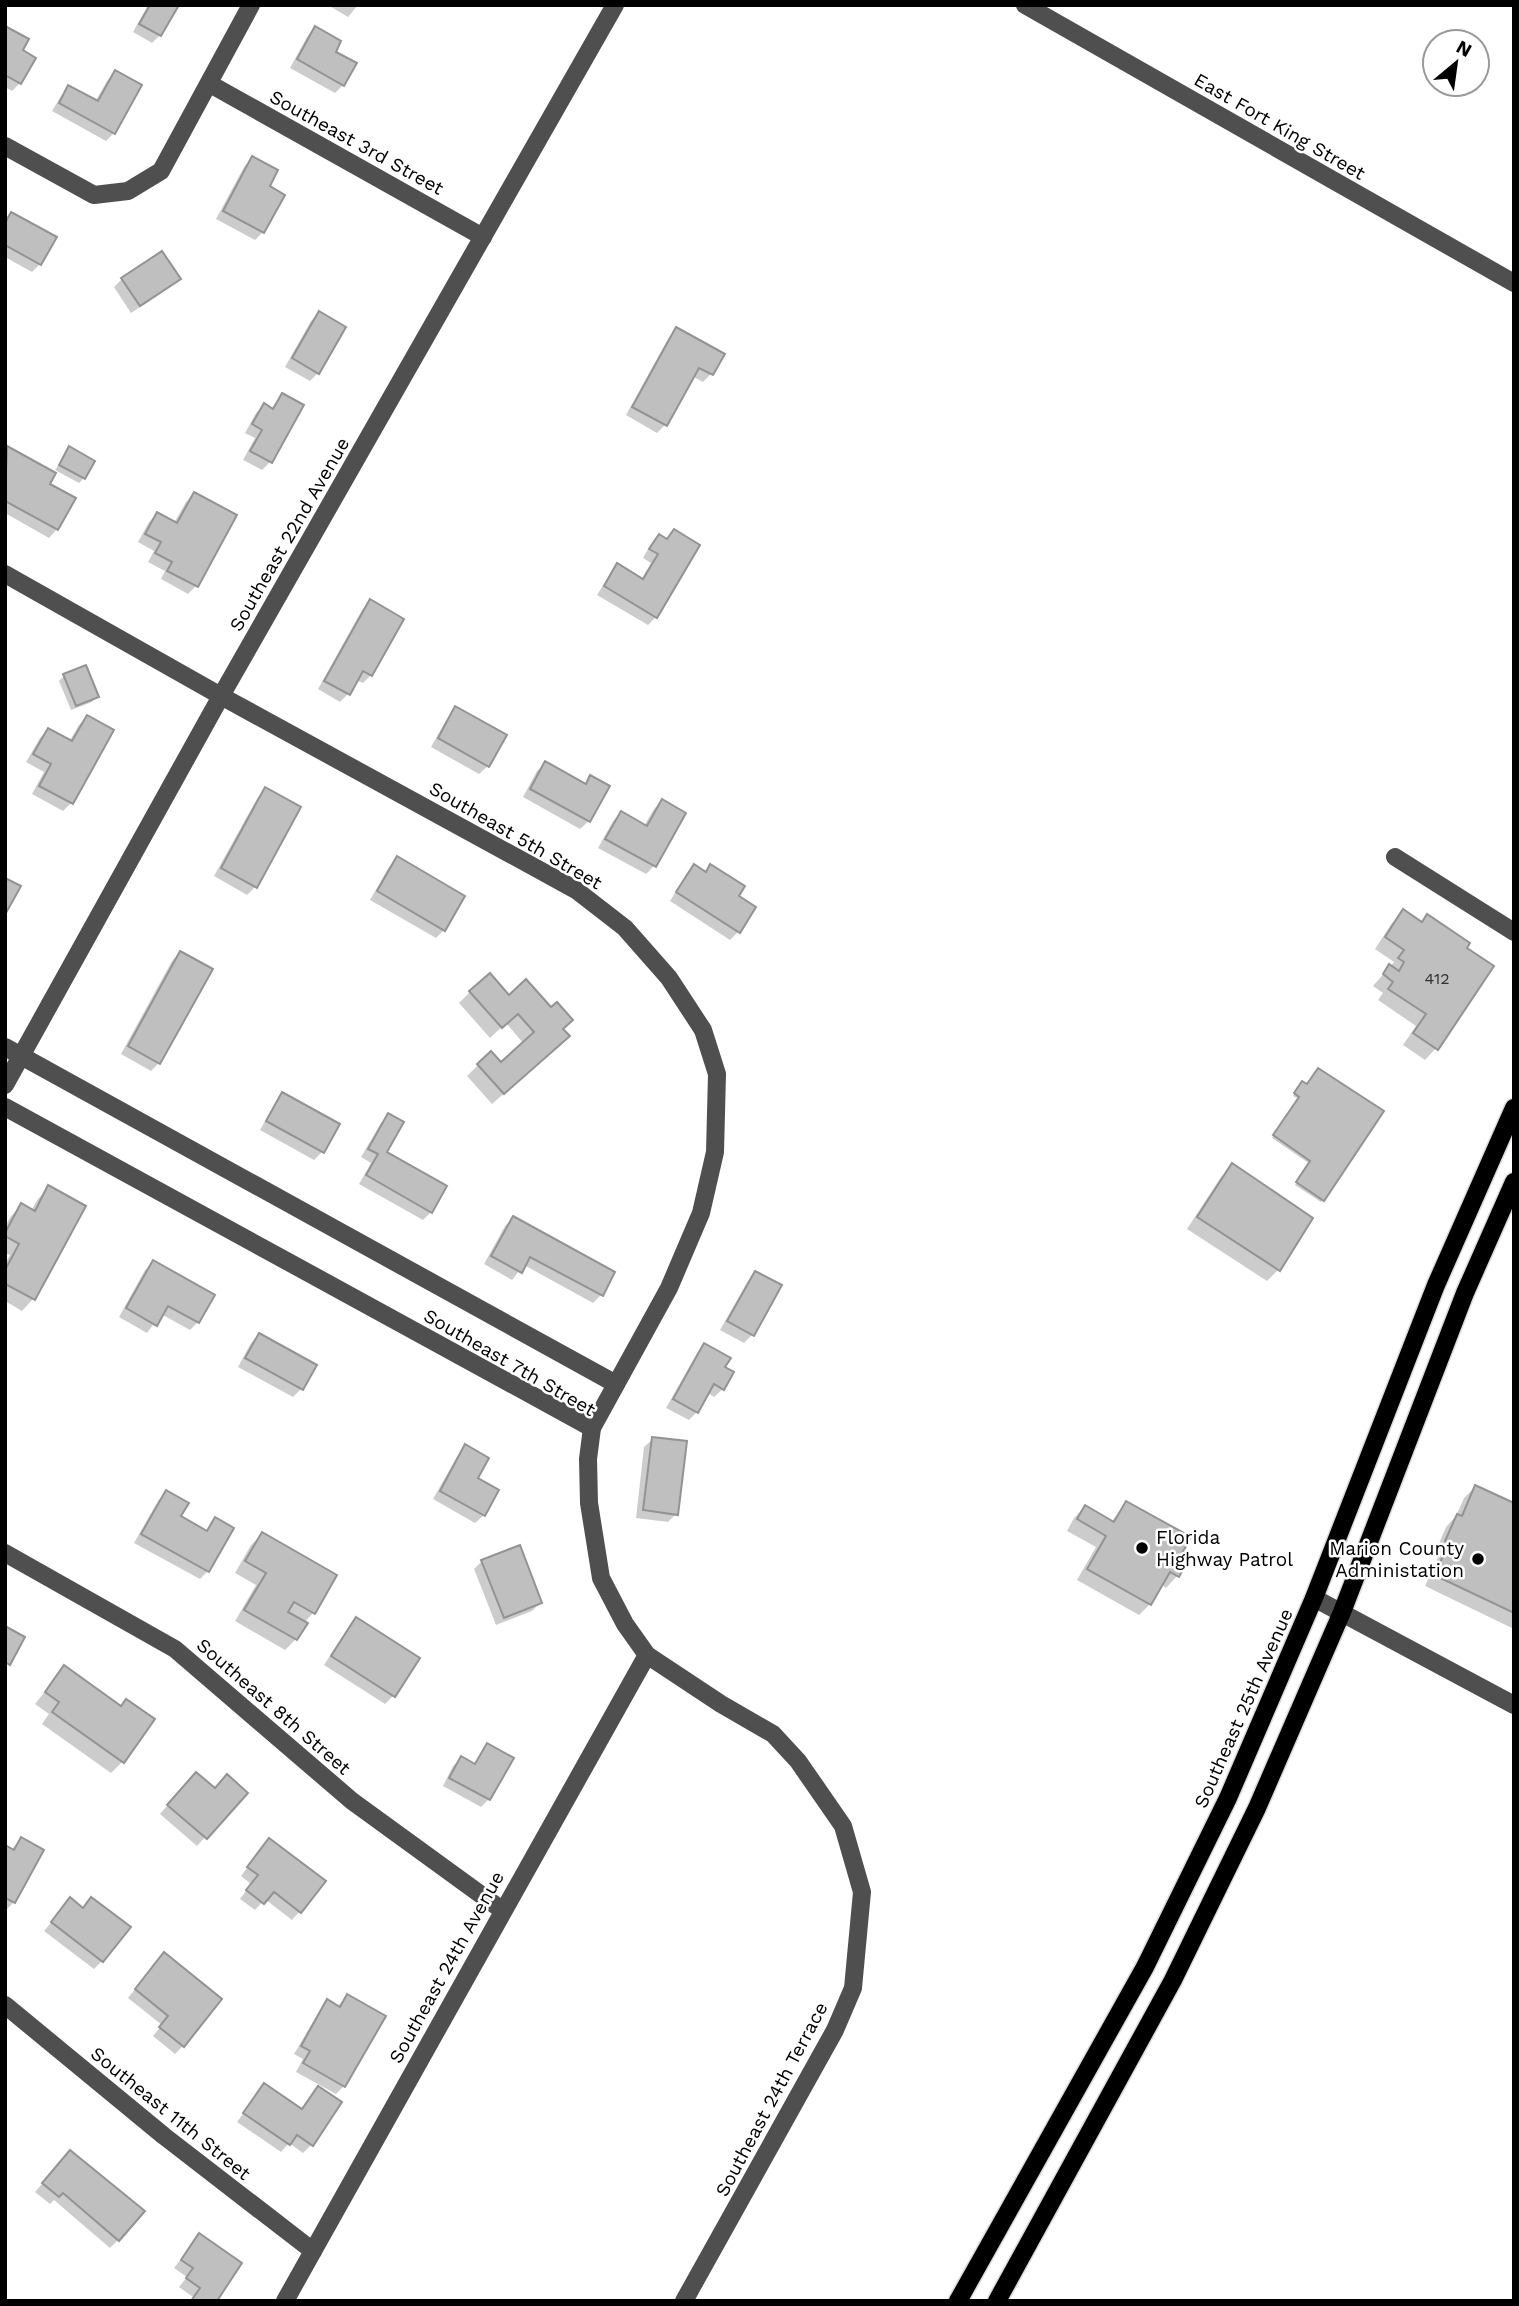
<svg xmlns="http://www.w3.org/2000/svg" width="1519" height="2306" viewBox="0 0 1519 2306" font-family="'Work Sans',sans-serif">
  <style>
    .shadow { fill: #0003 }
    .building { fill: #bfbfbf; stroke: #939393; stroke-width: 2 }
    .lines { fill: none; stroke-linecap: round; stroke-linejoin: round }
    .major-casing { stroke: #dbdbdb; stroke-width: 21 }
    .minor { stroke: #4f4f4f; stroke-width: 18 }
    .major { stroke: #000; stroke-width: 18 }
    .poi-dot { fill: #000; stroke: #fff; stroke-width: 2.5 }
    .labels { text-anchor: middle; stroke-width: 5; stroke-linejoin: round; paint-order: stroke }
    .number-label { font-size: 16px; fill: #303030 }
    .street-label { font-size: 19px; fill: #000; stroke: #fff }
    .poi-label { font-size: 19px; fill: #000; stroke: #fff; text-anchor: start }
  </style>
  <rect width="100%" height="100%" fill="#fff"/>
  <g class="shadow">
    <path d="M148,5H177L160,35L152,43L133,32Z"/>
    <path d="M328,5H358L348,17Z"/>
    <path d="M5,28L20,51V83L12,91L5,87Z"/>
    <path d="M315,28L333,52L343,85L335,93L290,68L307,37Z"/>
    <path d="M115,72L114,133L106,141L52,111L61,96L69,88L95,102L107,81Z"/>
    <path d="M252,158L267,187L263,232L255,240L216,219L244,167Z"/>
    <path d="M12,214L40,264L32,272L5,257V221Z"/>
    <path d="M122,279H178L170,287L131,313L114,287Z"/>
    <path d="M319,313L318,373L310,381L285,367L311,321Z"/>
    <path d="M677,329L711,374L703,382L692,376L665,425L657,433L626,415L669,337Z"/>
    <path d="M282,395L301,406L270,462L262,470L243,460L255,438L245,433L256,413L264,405L271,409Z"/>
    <path d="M7,448L48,485L74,499L57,529L49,538L5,513V450Z"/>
    <path d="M70,449L84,478L79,483L55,470Z"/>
    <path d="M194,494L196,586L188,594L161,579L165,571L148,562L154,551L138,542L149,522L157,514L174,523L186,502Z"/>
    <path d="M674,531L656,617L648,625L597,595L610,574L618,566L641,580L651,563L643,558L651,544L659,536L665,540Z"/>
    <path d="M370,601L371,675L363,683L356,680L348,694L340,702L318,689L362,610Z"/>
    <path d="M64,676L97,696L92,702L71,710L59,681Z"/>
    <path d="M456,708L488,766L479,774L431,747L448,717Z"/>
    <path d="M87,717L111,731L71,803L63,811L32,794L44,772L26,762L40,738L48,730L69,742L79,725Z"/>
    <path d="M546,763L584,784L591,778L589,821L580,829L523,797L537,771Z"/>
    <path d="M266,789L255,887L247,895L214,876L258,797Z"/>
    <path d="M662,801L684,813L654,866L646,874L598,848L613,821L621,813L644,826L654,809Z"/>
    <path d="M397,859L444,930L436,938L370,900L389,867Z"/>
    <path d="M695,866L704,873L711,866L736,897L738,932L730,940L670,901L687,874Z"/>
    <path d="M1403,912L1421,923L1427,916L1436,1048L1425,1060L1403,1045L1416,1026L1378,1000L1383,993L1373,986L1394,962L1375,949L1392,923Z"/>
    <path d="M180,953L159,1063L151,1071L121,1054L172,961Z"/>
    <path d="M470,992L508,997L557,1047L492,1104L467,1076L478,1065L501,1064L524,1044L506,1023L490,1038L459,1003Z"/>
    <path d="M1300,1085L1323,1200L1321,1202L1295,1185L1310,1164L1272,1138L1299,1099L1293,1096Z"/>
    <path d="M283,1095L322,1152L314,1160L260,1130L275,1103Z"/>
    <path d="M389,1115L385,1152L431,1212L423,1220L359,1184L371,1163L361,1157L381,1123Z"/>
    <path d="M1232,1166L1310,1218L1278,1270L1267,1281L1187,1229L1221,1177Z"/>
    <path d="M49,1187L84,1207L33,1299L22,1311L5,1301V1264L10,1255L5,1253V1226L11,1216L22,1205L31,1211L38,1199Z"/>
    <path d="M513,1218L601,1295L593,1303L524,1265L512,1280L484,1264L505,1226Z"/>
    <path d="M154,1262L198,1322L190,1330L161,1314L147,1333L119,1317L145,1270Z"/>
    <path d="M756,1273L779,1286L752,1335L744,1343L720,1330L748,1281Z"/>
    <path d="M259,1335L314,1366L301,1389L293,1397L238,1367L251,1343Z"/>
    <path d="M705,1345L723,1368V1389L714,1397L708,1393L697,1412L689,1420L666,1408L697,1353Z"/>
    <path d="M653,1439L676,1514L668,1522L636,1518L644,1447Z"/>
    <path d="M466,1446L484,1515L475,1523L433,1499L458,1455Z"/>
    <path d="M1475,1487L1514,1505V1629L1425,1586L1439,1555L1435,1553L1446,1527L1456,1516L1464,1498Z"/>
    <path d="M166,1492L179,1517L205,1531L215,1520L208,1571L200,1579L134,1543L158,1501Z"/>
    <path d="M1126,1503L1176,1560L1184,1564L1177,1576L1166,1588L1161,1584L1150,1604L1139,1615L1077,1580L1096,1547L1067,1531L1074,1518L1085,1507L1111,1522Z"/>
    <path d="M262,1534L335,1576L313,1613L304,1623L296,1639L285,1650L235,1621L256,1585L235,1573L251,1545Z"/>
    <path d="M482,1561L540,1603L532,1611L496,1625L474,1569Z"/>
    <path d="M356,1620L393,1696L385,1704L324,1665L348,1628Z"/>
    <path d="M64,1668L120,1707L122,1762L111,1773L42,1724L49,1714L35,1704Z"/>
    <path d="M487,1745L489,1799L481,1807L443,1786L453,1766L462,1758L473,1765Z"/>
    <path d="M188,1782L215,1790L245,1793L197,1846L160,1814Z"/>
    <path d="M21,1839L42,1850L14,1902L5,1911V1847L11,1850Z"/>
    <path d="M262,1848L300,1911L292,1920L265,1899L255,1910L240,1899L251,1884L241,1876Z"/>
    <path d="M91,1899L102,1961L94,1969L44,1931L70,1900L82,1909Z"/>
    <path d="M156,1963L183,2046L175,2054L153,2036L162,2025L128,1998Z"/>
    <path d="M347,1996L344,2086L336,2094L296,2072L303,2059L294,2054L320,2010L328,2002L337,2007Z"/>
    <path d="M264,2085L301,2110L318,2088L312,2144L303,2153L289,2143L281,2152L237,2122Z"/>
    <path d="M62,2161L118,2240L110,2248L54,2200L50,2204L35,2192Z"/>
    <path d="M199,2236L215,2301H190L193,2297L179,2287L187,2277L174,2268Z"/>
  </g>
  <g class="building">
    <path d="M150,5H179L161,36L139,24Z"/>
    <path d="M5,26L29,39L23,50L36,58L21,84L5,75Z"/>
    <path d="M315,26L341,41L336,52L357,63L344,86L297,59Z"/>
    <path d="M115,70L142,85L115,134L59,103L68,85L98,101Z"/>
    <path d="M252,156L278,170L270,186L285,195L264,233L223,211Z"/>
    <path d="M11,212L57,237L41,265L5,245V223Z"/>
    <path d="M162,251L181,279L140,306L121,278Z"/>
    <path d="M319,311L346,327L319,374L292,358Z"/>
    <path d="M676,327L725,354L713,375L699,368L667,426L632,407Z"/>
    <path d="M282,393L304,405L272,463L250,451L262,430L252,424L264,403L273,409Z"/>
    <path d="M7,446L56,473L50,484L76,498L58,530L5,501Z"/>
    <path d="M69,446L95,461L85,479L59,465Z"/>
    <path d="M194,492L237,515L198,587L167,571L172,562L155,553L161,542L145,534L157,512L177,523Z"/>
    <path d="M674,529L700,545L657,618L604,586L617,563L643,579L658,554L649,549L659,534L667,539Z"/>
    <path d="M370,599L404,619L372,676L363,671L350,695L324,681Z"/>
    <path d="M86,665L99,697L76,706L63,674Z"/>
    <path d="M455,706L507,735L489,767L438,738Z"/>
    <path d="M87,715L114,730L73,804L39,786L51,764L33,754L48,728L72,741Z"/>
    <path d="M545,761L586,784L590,775L610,786L590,822L530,789Z"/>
    <path d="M265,787L301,807L257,888L221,868Z"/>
    <path d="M662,799L686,813L656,867L605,839L621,811L647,826Z"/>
    <path d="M397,856L465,896L445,931L377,891Z"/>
    <path d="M694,864L706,872L710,864L745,886L739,896L756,907L740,933L676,892Z"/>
    <path d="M5,878L21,886L6,913H5Z"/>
    <path d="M1403,909L1422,922L1427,914L1470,943L1467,948L1494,966L1438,1050L1413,1033L1426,1014L1388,989L1393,982L1383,974L1389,964L1399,971L1404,962L1398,958L1404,950L1385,937Z"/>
    <path d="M180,951L213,969L160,1064L128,1046Z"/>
    <path d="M490,973L509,995L526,979L551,1007L557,1002L573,1020L563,1029L570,1036L504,1094L477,1064L491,1051L501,1062L534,1032L518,1014L502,1028L469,991Z"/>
    <path d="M1318,1068L1384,1111L1324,1201L1296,1182L1310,1161L1273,1135L1299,1097L1294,1093L1302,1081L1307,1084Z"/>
    <path d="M282,1092L340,1124L324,1153L266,1121Z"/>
    <path d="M388,1113L404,1122L387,1152L447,1186L432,1213L366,1175L378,1154L368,1149Z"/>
    <path d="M1232,1163L1313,1218L1280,1271L1197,1217Z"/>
    <path d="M48,1185L86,1206L35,1300L5,1284V1270L19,1244L5,1236V1233L21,1203L35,1211Z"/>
    <path d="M513,1216L615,1272L603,1296L530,1257L522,1273L491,1256Z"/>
    <path d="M153,1260L215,1295L199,1323L168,1306L157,1326L126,1308Z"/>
    <path d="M755,1271L782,1285L754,1336L727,1321Z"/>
    <path d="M259,1333L317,1365L303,1390L245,1358Z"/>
    <path d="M704,1343L731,1358L725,1367L734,1372L724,1390L714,1384L698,1413L673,1399Z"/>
    <path d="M652,1437L687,1441L678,1515L643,1510Z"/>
    <path d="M465,1444L489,1458L478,1478L499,1490L485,1516L440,1491Z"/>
    <path d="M1475,1485L1514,1503V1613L1434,1575L1449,1543L1445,1541L1457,1514L1462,1516Z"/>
    <path d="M166,1490L189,1503L181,1516L207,1531L215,1517L234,1528L209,1572L141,1534Z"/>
    <path d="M1126,1501L1191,1537L1179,1559L1186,1564L1179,1577L1170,1572L1151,1605L1087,1569L1106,1536L1077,1519L1085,1505L1114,1522Z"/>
    <path d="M262,1532L337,1575L315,1614L294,1602L288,1612L308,1623L297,1640L244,1610L266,1573L245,1561Z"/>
    <path d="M520,1545L542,1603L504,1618L481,1560Z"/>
    <path d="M356,1617L420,1658L395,1697L331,1656Z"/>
    <path d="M5,1626L25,1637L10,1665L5,1662Z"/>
    <path d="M64,1665L121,1706L126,1699L155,1719L124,1763L52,1712L59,1702L45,1692Z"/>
    <path d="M487,1743L514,1758L490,1800L449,1778L461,1756L475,1764Z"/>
    <path d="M196,1772L215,1788L227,1774L248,1793L207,1839L167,1805Z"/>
    <path d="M21,1837L44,1850L15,1903L5,1898V1845L14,1850Z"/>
    <path d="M269,1838L326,1881L301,1913L274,1892L264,1904L246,1890L258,1875L247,1867Z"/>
    <path d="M70,1897L83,1908L91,1897L131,1927L103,1962L51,1922Z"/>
    <path d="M164,1952L222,1999L184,2047L159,2027L168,2016L135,1989Z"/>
    <path d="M347,1994L386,2016L345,2087L303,2063L310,2051L301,2046L327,1999L340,2007Z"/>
    <path d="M264,2083L302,2109L318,2086L342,2102L313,2146L297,2135L290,2145L243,2113Z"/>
    <path d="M70,2150L145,2211L119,2241L63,2193L59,2197L42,2183Z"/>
    <path d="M199,2233L242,2263L217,2301H191L200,2288L186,2278L193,2268L181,2260Z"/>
  </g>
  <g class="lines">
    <defs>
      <g id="major">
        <path d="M958,2301L1145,1967L1228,1798L1314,1598L1436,1285L1514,1108"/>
        <path d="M997,2301L1173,1980L1257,1808L1342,1612L1465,1293L1514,1182"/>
      </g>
    </defs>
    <use href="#major" class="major-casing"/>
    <g class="minor">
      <path d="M1025,5L1514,283"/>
      <path d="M210,84L483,237"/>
      <path d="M5,146L94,195L128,191L161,171L251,5"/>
      <path d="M5,574L221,696L576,890L625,928L669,978L703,1030L717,1074L715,1152L701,1213L669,1288L592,1428L588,1459L589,1503L601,1578L625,1624L647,1655L721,1704L773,1734L798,1761L843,1826L862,1892L853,1988L835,2030L684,2301"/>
      <path d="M1395,857L1514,932"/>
      <path d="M5,1047L616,1384"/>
      <path d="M5,1085L221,696L615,5"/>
      <path d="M5,1107L592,1428"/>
      <path d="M5,1553L175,1649L352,1801L502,1910"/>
      <path d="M1314,1598L1514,1705"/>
      <path d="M5,2005L164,2136L313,2251"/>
      <path d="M285,2301L647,1655"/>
    </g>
    <use href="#major" class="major"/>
  </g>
  <g class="poi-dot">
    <circle cx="1142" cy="1548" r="7"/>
    <circle cx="1478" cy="1559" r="7"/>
  </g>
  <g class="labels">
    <g class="number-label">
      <text x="1437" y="984">412</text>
    </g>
    <g class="street-label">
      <text transform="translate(1280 126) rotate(30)" y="7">East Fort King Street</text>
      <text transform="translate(357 142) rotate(29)" y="7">Southeast 3rd Street</text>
      <text transform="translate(289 534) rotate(-60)" y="7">Southeast 22nd Avenue</text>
      <text transform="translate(516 835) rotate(30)" y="7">Southeast 5th Street</text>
      <text transform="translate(510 1362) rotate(30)" y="7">Southeast 7th Street</text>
      <text transform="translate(274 1706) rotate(41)" y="7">Southeast 8th Street</text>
      <text transform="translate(1243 1708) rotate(-66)" y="7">Southeast 25th Avenue</text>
      <text transform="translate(446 1967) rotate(-61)" y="7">Southeast 24th Avenue</text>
      <text transform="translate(771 2099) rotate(-62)" y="7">Southeast 24th Terrace</text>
      <text transform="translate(171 2113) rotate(39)" y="7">Southeast 11th Street</text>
    </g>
    <g class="poi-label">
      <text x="1156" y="1544">Florida<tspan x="1156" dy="22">Highway Patrol</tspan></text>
      <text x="1464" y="1555" text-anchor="end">Marion County<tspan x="1464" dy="22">Administation</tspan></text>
    </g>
  </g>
  <rect width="1519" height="2306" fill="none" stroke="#000000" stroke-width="14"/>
  <g transform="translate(1456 63) rotate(29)"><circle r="33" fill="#ffffff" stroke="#999999" stroke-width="2"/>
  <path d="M0-5L12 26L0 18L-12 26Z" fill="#000000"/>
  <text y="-10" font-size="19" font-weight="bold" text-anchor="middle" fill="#000000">N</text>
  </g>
</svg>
